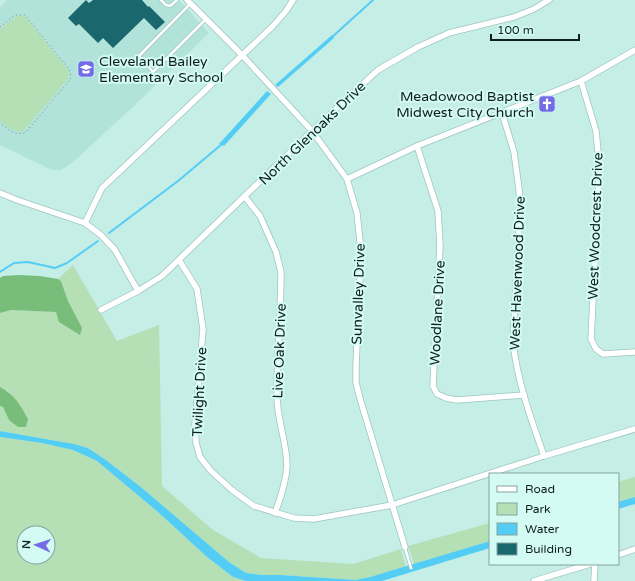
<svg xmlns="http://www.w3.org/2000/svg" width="635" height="581" viewBox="0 0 635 581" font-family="'Varela Round',sans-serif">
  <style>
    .built { fill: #b2e3db }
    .green { fill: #b5dfb5; fill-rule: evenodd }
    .forest { fill: #78be7a }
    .water { fill: #54cdf5 }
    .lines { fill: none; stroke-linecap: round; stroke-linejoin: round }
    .stream { stroke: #54cdf5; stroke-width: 2 }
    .building { fill: #1a676e }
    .service-casing { stroke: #9ec5bf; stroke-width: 4 }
    .minor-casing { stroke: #9ec5bf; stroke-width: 7 }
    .path { stroke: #6f8c87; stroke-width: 1; stroke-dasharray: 1 3; stroke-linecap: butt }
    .service { stroke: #fff; stroke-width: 2.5 }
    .minor { stroke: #fff; stroke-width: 5.5 }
    .labels { text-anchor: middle; stroke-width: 4; stroke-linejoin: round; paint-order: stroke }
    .poi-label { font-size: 14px; fill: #101f1d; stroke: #d3fbf4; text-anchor: start }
    .street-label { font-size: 14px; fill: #101f1d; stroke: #d3fbf4 }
  </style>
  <rect width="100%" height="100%" fill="#c5eee7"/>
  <path class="built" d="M7,0H179L209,33L136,104L73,162L61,170H52L0,145V7Z"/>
  <g class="green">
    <path d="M17,16H24L27,19L68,70L69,75L67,80L23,131C14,133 7,126 0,121V29Z"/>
    <path d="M73,265L117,341L159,325L162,486L213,530L261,558L353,564L401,549L406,567L370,577L356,580L280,575H263L246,573L229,562L142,488L106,460L88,448L63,442L0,431V406L3,407L9,420L18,427H26L8,391L0,387V313L11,310L56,312L68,301L61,281L58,279Z"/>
    <path d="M0,437L42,443L73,450L97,461L158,512L207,557L233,577L246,581H0ZM24,533H48V557H24Z"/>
    <path d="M635,477V497L618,502V482Z"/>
    <path d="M490,523V541L414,564L408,546Z"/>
  </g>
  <g class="forest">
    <path d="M19,275L40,276L58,279L61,281L68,301L82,328L80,335L59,322L56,312L11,310L0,313V278L3,276Z"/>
    <path d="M0,387C14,394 21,406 28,419L26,427H18L9,420L3,407L0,406Z"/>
  </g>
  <g class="water">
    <path d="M332,35L334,38L278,87L275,85Z"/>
    <path d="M267,91L271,94L224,146L219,144Z"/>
    <path d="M0,431L74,444L88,448L106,460L142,488L229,562L246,573L263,575H280L356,580L370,577L490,541V548L382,581H246L233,577L207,557L158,512L97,461L73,450L42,443L0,437Z"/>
    <path d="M635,497V504L618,509V502Z"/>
  </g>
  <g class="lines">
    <g class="stream">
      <path d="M331,38L373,0"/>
      <path d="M109,233L178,181L222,144"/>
      <path d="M0,272L14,263L28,262L55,268L67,263L98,241"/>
    </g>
  </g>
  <path class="building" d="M86,0L89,3L93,0H142L148,7L149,6L165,22L156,30L144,18L113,48L103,38L98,43L79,24L76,26L68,18Z"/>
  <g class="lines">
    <defs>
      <g id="service">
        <path d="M161,0L166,5L170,6L177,0"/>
        <path d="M190,4L139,56L153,72L206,19"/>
        <path d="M405,548L411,568"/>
      </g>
      <g id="minor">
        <path d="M187,0L242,55L312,131L347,179L357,213L361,251L356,366V383L361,402L405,547"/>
        <path d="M581,81L596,131L598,152L599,180L591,339L596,349L603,354L635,352"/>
        <path d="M502,113L514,152L519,189L520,207L513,341C517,381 531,419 544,456"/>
        <path d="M417,146L438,211L440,246L433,386L437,394L446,398L457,400L524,395"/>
        <path d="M347,179L417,146L581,81L635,50"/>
        <path d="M0,193L17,200L85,223L101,235L115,250L138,291"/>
        <path d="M245,197L260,216L276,252L281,272C281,312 277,353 277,393C276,418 287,441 287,466C286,482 281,497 275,513"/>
        <path d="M85,223L102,188L273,26L286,11L293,0"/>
        <path d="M179,260L197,289L203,329L195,424L196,443L200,457L211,471L232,490L254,506L294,518L314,519L392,505L544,456L635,429"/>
        <path d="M101,310L138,291L162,276L312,131L378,70L418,47L449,33L514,17L534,9L549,0"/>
        <path d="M618,555L635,549"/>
        <path d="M534,581L590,564"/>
        <path d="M594,581L595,564"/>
      </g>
    </defs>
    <use href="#service" class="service-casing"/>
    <use href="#minor" class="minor-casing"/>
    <path class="path" d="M0,27L15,15H25L69,69L71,75L70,80L26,132C14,137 9,129 0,123"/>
    <use href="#service" class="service"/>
    <use href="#minor" class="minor"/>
  </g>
  <defs>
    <symbol id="school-square" viewBox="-11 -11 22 22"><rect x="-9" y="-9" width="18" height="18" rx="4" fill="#736ce6" stroke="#d3fbf4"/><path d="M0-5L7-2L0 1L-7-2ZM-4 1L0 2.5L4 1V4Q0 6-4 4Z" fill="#fff"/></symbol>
    <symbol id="church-square" viewBox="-11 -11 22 22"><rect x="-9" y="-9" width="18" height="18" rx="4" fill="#736ce6" stroke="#d3fbf4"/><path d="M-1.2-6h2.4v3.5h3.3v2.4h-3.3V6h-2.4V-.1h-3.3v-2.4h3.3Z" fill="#fff"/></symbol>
  </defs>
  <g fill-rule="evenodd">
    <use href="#school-square" x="76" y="59" width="20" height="20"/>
    <use href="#church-square" x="537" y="94" width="20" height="20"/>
  </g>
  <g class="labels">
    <g class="poi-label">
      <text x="99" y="66">Cleveland Bailey<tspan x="99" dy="16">Elementary School</tspan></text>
      <text x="534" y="101" text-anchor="end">Meadowood Baptist<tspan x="534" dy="16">Midwest City Church</tspan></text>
    </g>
    <g class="street-label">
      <text transform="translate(312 133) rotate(-44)" y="5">North Glenoaks Drive</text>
      <text transform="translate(595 226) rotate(-88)" y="5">West Woodcrest Drive</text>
      <text transform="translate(517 273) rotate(-88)" y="5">West Havenwood Drive</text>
      <text transform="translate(358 294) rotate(-88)" y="5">Sunvalley Drive</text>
      <text transform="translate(437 313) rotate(-87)" y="5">Woodlane Drive</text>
      <text transform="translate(279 351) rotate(-88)" y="5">Live Oak Drive</text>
      <text transform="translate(199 392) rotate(-87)" y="5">Twilight Drive</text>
    </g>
  </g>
  <rect x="489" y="473" width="130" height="92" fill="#d3fbf4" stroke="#85a39e"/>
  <rect x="497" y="486" width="20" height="6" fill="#ffffff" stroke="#85a39e"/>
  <text x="525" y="493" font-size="12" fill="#101f1d">Road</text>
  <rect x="497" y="503" width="20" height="12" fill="#b5dfb5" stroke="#85a39e"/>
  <text x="525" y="513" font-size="12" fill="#101f1d">Park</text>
  <rect x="497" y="523" width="20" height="12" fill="#54cdf5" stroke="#85a39e"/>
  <text x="525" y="533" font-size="12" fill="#101f1d">Water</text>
  <rect x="497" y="543" width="20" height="12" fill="#1a676e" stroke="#85a39e"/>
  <text x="525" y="553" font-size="12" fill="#101f1d">Building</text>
  <g transform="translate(36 545) rotate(273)"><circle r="19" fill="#d3fbf4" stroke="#85a39e"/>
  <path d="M0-3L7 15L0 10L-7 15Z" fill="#736ce6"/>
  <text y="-6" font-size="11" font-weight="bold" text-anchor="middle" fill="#101f1d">N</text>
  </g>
  <path d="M491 34v6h88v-6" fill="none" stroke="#101f1d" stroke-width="2"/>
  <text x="497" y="34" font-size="12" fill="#101f1d" stroke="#d3fbf4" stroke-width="3" paint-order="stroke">100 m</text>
</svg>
